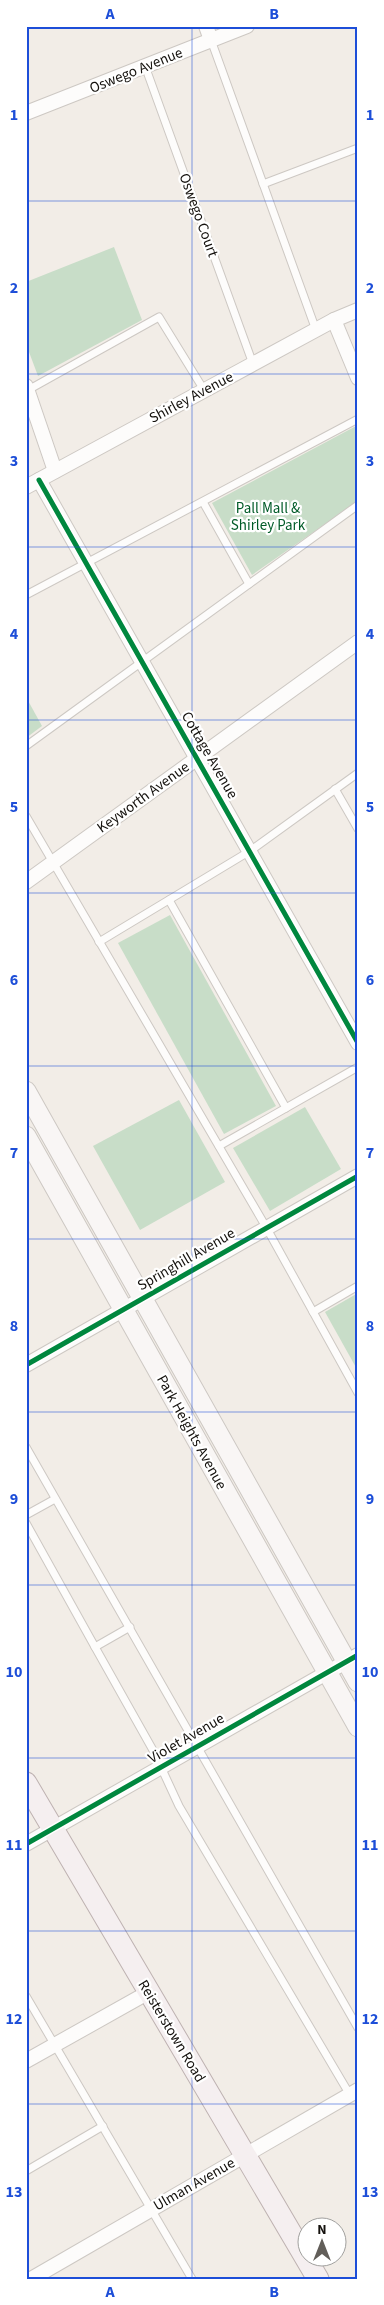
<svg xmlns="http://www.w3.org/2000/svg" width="384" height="2305" viewBox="0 0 384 2305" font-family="'Source Sans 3',sans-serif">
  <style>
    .green { fill: #c8ddc8 }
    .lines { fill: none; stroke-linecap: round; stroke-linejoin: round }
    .service-casing { stroke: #cdc8c3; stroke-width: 9 }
    .minor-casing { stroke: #cdc8c3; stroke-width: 16 }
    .secondary-casing { stroke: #cdc8c3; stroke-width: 21 }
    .primary-casing { stroke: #beb2b1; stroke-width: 23 }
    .service { stroke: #fdfcfb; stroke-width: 7 }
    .minor { stroke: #fdfcfb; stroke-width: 14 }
    .secondary { stroke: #f9f6f5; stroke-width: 19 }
    .primary { stroke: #f5eff0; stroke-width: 21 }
    .cycleway-casing { stroke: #fff; stroke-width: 8 }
    .cycleway { stroke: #00873e; stroke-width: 5 }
    .grid { fill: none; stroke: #1d4ed8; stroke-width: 1; stroke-opacity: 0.55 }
    .labels { text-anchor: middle; stroke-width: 4.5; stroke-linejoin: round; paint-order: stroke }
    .street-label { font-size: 15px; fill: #14110d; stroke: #fff }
    .park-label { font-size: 15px; fill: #015b28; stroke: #fff }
    .neatline { fill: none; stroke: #1d4ed8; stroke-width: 2 }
    .grid-label { font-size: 16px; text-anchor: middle; font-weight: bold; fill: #1d4ed8 }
  </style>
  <rect width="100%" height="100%" fill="#f2ede7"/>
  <g class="green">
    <path d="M114,247L142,320L38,376L26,344V282Z"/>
    <path d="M358,425V501L252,575L212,503Z"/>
    <path d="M26,697L42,726L26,738Z"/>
    <path d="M170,915L276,1106L224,1134L118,943Z"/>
    <path d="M179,1100L225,1182L140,1230L93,1146Z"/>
    <path d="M305,1107L341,1169L270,1211L233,1148Z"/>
    <path d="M358,1293V1371L325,1312Z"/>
  </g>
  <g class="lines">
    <defs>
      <g id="service">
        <path d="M211,40L316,330"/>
        <path d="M145,66L253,364"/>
        <path d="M263,184L358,148"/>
        <path d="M28,390L159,317L204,390"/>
        <path d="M203,502L249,584"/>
        <path d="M26,595L358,419"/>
        <path d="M26,746L358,505"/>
        <path d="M335,789L358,829"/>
        <path d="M26,816L266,1227L358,1393"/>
        <path d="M169,900L286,1108"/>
        <path d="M99,942L250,851L358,773"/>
        <path d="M219,1146L358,1067"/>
        <path d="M313,1312L358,1286"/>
        <path d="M26,1447L358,2028"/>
        <path d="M26,1515L55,1499"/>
        <path d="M26,1523L95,1647L130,1627"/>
        <path d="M95,1647L154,1752L179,1806L350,2095"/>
        <path d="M26,1996L192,2279"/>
        <path d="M26,2171L103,2126"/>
      </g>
      <g id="minor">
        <path d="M206,26L211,40"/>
        <path d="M26,113L247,26"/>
        <path d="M334,320L358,378"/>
        <path d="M26,386L55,471"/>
        <path d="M39,480L358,1043"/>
        <path d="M26,487L334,320L358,310"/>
        <path d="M26,882L358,642"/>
        <path d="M26,1365L358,1176"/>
        <path d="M26,1844L358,1655"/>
        <path d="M26,2061L149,1992"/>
        <path d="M31,2279L358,2090"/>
      </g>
      <g id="secondary">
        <path d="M26,1091L358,1682"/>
        <path d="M26,1136L358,1727"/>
      </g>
      <path id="primary" d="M26,1783L318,2279"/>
    </defs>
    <use href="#service" class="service-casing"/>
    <use href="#minor" class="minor-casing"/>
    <use href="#secondary" class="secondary-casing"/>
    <use href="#primary" class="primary-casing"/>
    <use href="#service" class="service"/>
    <use href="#minor" class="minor"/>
    <use href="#secondary" class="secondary"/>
    <use href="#primary" class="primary"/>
    <defs>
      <g id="cycleway">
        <path d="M39,480L358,1043"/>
        <path d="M26,1365L358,1176"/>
        <path d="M26,1844L358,1655"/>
      </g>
    </defs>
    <use href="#cycleway" class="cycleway-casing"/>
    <use href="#cycleway" class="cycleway"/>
  </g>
  <path class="grid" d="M192,26V2279M26,201H358M26,374H358M26,547H358M26,720H358M26,893H358M26,1066H358M26,1239H358M26,1412H358M26,1585H358M26,1758H358M26,1931H358M26,2104H358"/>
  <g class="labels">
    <g class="street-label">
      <text transform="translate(136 70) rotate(-22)" y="5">Oswego Avenue</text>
      <text transform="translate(199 215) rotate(70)" y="5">Oswego Court</text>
      <text transform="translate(191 397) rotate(-28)" y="5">Shirley Avenue</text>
      <text transform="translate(210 755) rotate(60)" y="5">Cottage Avenue</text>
      <text transform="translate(143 797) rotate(-36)" y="5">Keyworth Avenue</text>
      <text transform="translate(186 1259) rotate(-30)" y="5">Springhill Avenue</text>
      <text transform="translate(192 1432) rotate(61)" y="5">Park Heights Avenue</text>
      <text transform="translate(186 1738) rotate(-30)" y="5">Violet Avenue</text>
      <text transform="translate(172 2031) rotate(59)" y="5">Reisterstown Road</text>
      <text transform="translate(194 2184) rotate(-30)" y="5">Ulman Avenue</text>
    </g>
    <g class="park-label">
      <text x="268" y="513">Pall Mall &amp;<tspan x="268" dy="17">Shirley Park</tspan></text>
    </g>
  </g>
  <rect width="384" height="2305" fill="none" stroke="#ffffff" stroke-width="55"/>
  <g transform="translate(322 2242)"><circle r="24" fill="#ffffff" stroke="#a1a09e"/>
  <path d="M0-4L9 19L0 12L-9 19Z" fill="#625e59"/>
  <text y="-8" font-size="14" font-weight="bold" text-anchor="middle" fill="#14110d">N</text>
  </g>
  <rect x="28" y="28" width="328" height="2250" class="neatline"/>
  <g class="grid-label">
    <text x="110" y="19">A</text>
    <text x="274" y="19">B</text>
    <text x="14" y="120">1</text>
    <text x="370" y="120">1</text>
    <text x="14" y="293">2</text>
    <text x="370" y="293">2</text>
    <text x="14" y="466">3</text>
    <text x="370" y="466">3</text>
    <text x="14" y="639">4</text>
    <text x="370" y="639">4</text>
    <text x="14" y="812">5</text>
    <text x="370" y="812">5</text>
    <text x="14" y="985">6</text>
    <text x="370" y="985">6</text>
    <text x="14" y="1158">7</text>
    <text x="370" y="1158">7</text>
    <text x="14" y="1331">8</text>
    <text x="370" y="1331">8</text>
    <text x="14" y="1504">9</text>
    <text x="370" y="1504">9</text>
    <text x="14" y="1677">10</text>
    <text x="370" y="1677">10</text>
    <text x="14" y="1850">11</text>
    <text x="370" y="1850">11</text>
    <text x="14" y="2024">12</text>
    <text x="370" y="2024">12</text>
    <text x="14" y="2197">13</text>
    <text x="370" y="2197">13</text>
    <text x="110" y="2297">A</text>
    <text x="274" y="2297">B</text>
  </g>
</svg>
